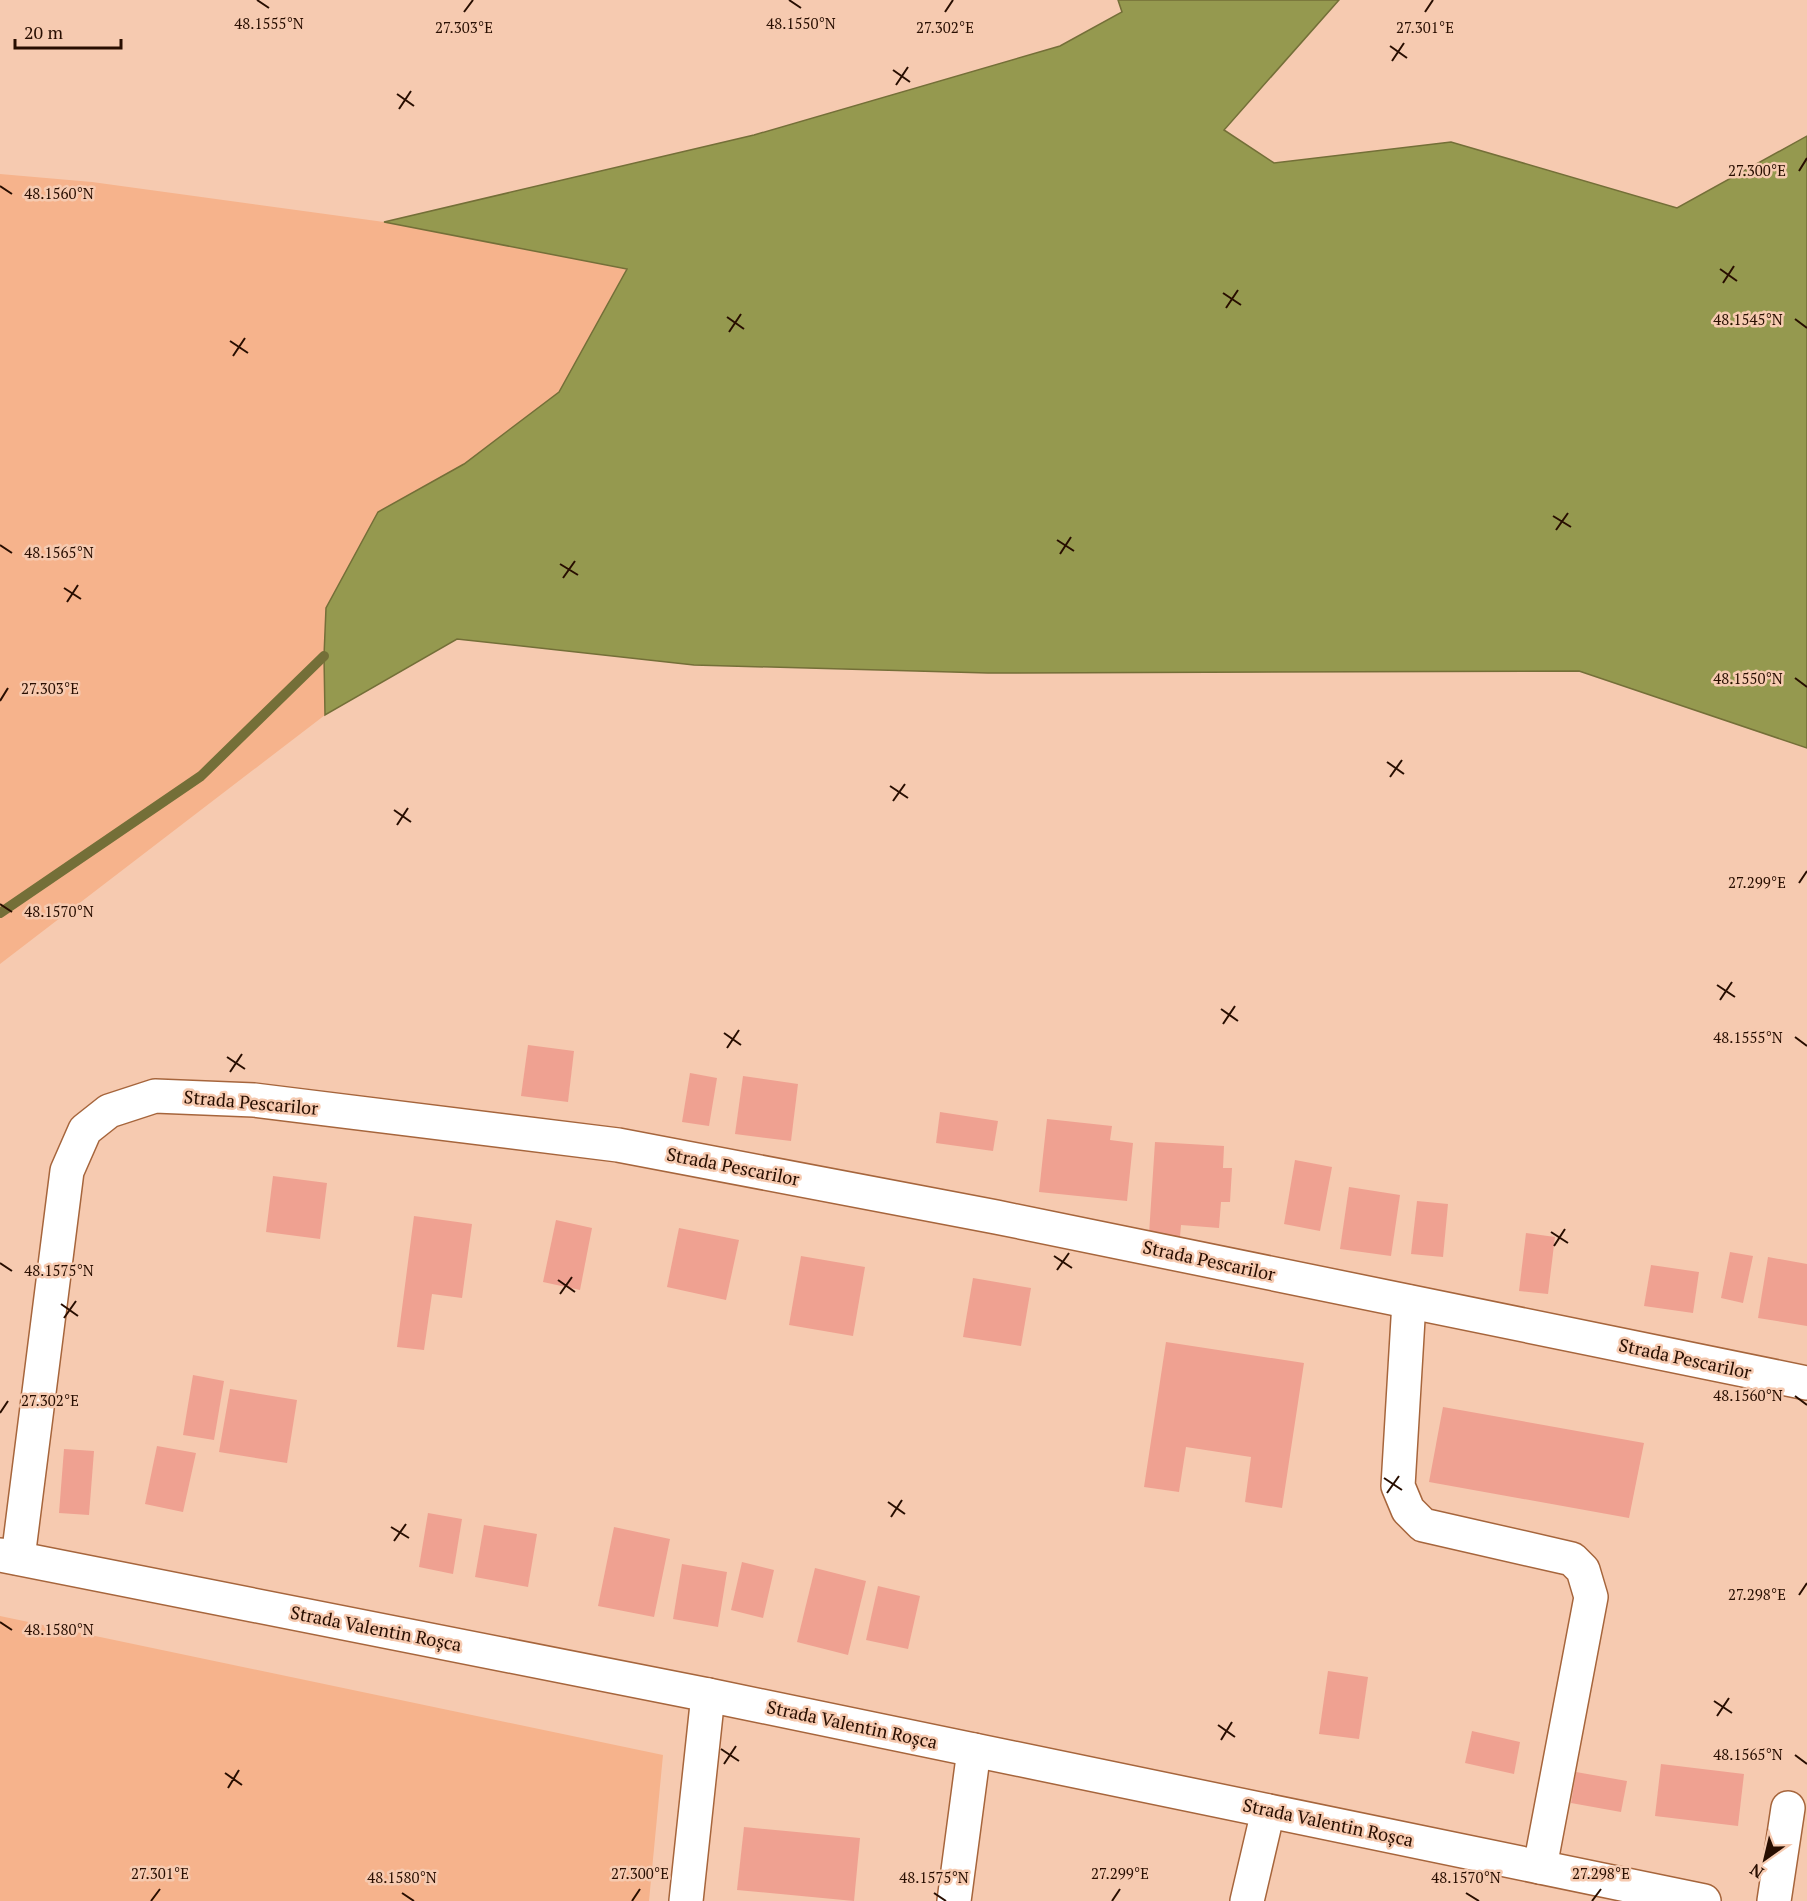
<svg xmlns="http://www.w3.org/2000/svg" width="1807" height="1901" viewBox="0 0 1807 1901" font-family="'PT Serif',serif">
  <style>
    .green { fill: #f6b38c }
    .water { fill: #95994f; stroke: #746f38; stroke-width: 1.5 }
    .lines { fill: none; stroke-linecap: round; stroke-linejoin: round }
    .stream { stroke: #746f38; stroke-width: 10 }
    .building { fill: #efa191 }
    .minor-casing { stroke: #a6653c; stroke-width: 36 }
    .major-casing { stroke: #a6653c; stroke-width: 36 }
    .minor { stroke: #fff; stroke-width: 33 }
    .major { stroke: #fff; stroke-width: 33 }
    .ticks { fill: none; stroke: #280e01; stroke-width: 2 }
    .labels { text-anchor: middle; stroke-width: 5; stroke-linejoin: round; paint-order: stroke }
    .street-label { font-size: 18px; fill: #280e01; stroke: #f6cab0 }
    .ticks-label { font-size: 15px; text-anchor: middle; fill: #280e01; stroke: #f6cab0; stroke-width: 5; stroke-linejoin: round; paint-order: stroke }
  </style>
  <rect width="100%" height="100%" fill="#f6cab0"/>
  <g class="green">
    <path d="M0,174L92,182L384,222L627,268L559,392L464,464L378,512L324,656L325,715L0,964Z"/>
    <path d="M0,1616L663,1755L649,1901H0Z"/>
  </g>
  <path class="water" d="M1118,0H1339L1224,130L1274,163L1451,142L1677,208L1807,136V748L1579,671L988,673L694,665L457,639L325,715L324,656L326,608L378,512L464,464L559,392L627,269L384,222L754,135L1060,46L1122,12Z"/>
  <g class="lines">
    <path class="stream" d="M0,913L201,776L324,656"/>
  </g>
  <g class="building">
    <path d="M528,1045L574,1051L568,1102L521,1096Z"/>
    <path d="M690,1073L717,1078L709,1126L682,1122Z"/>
    <path d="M743,1076L798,1084L791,1141L735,1134Z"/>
    <path d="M940,1112L998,1121L993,1151L936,1143Z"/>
    <path d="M1047,1119L1112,1126L1110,1140L1133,1143L1127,1201L1039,1192Z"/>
    <path d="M1155,1142L1224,1146L1223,1168H1232L1230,1202H1221L1219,1228L1181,1225L1180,1237L1149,1234Z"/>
    <path d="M1295,1160L1332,1167L1320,1231L1284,1224Z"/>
    <path d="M273,1176L327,1183L320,1239L266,1232Z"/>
    <path d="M1349,1187L1400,1195L1391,1256L1340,1249Z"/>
    <path d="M1417,1201L1448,1204L1443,1257L1411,1254Z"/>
    <path d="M414,1216L472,1224L462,1298L432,1294L424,1350L397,1347Z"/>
    <path d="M556,1220L592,1228L580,1290L543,1282Z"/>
    <path d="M679,1228L739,1240L726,1300L667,1287Z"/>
    <path d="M1526,1233L1555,1237L1548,1294L1519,1291Z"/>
    <path d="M1730,1252L1753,1256L1743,1303L1721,1298Z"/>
    <path d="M801,1256L865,1267L853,1336L789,1325Z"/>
    <path d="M1768,1257L1807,1264V1326L1758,1318Z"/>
    <path d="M1651,1265L1699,1272L1693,1313L1644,1306Z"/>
    <path d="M973,1278L1031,1288L1021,1346L963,1337Z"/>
    <path d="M1166,1342L1304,1363L1282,1508L1245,1502L1251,1457L1186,1447L1179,1492L1144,1487Z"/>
    <path d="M193,1375L224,1381L214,1440L183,1435Z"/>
    <path d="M230,1389L297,1400L287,1463L219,1452Z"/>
    <path d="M1443,1407L1644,1443L1629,1518L1429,1482Z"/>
    <path d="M157,1446L196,1453L183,1512L145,1504Z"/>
    <path d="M64,1449L94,1451L89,1515L59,1513Z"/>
    <path d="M428,1513L462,1519L453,1574L419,1567Z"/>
    <path d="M484,1525L537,1534L528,1587L475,1577Z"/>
    <path d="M614,1527L670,1539L654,1617L598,1606Z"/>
    <path d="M742,1562L774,1570L763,1618L731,1610Z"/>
    <path d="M682,1564L727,1572L718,1627L673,1619Z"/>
    <path d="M815,1568L866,1581L848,1655L797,1642Z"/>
    <path d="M878,1586L920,1596L908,1649L866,1640Z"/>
    <path d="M1328,1671L1368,1677L1359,1739L1319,1734Z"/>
    <path d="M1472,1731L1520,1742L1514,1774L1465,1763Z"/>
    <path d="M1661,1764L1744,1774L1738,1826L1655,1816Z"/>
    <path d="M1576,1772L1627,1781L1621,1812L1571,1803Z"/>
    <path d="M744,1827L860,1838L854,1901L737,1890Z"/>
  </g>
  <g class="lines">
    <defs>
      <g id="minor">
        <path d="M1409,1302L1398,1486L1408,1510L1423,1525L1572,1559L1583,1570L1591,1597L1540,1867"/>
        <path d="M18,1558L67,1171L85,1130L109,1111L155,1096L254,1100L618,1145L996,1217L1807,1383"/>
        <path d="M686,1901L708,1695"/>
        <path d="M954,1901L974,1750"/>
        <path d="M1247,1901L1268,1811"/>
        <path d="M1774,1901L1788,1808"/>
      </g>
      <path id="major" d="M0,1555L708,1695L1704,1901"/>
    </defs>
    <use href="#minor" class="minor-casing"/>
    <use href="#major" class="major-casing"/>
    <use href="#minor" class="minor"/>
    <use href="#major" class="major"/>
  </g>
  <path class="ticks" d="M257,0L269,8M789,0L801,8M464,12L473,0M945,12L953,0M1425,12L1433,0M1390,46L1407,58M1392,61L1404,43M893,70L910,82M896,85L908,67M397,94L414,106M399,109L411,91M1799,171L1807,158M0,186L12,194M1720,269L1737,281M1723,283L1734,266M1223,293L1241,305M1226,308L1238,290M727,317L744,329M1795,319L1807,328M729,332L741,314M230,341L248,353M233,356L245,338M1553,516L1571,527M1556,530L1568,513M1057,540L1074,551M0,545L12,553M1060,554L1071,537M560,564L578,575M563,578L575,561M64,588L81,599M67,602L78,585M1795,678L1807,687M0,701L8,688M1387,762L1404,774M1390,777L1402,760M890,786L908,798M893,801L905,784M394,810L411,822M397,825L408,808M1799,883L1807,871M0,904L12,912M1717,985L1735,997M1720,1000L1732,982M1221,1009L1238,1021M1223,1024L1235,1006M724,1033L741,1045M1795,1037L1807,1046M727,1048L739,1030M227,1057L245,1069M230,1072L242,1054M1551,1232L1568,1243M1554,1246L1565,1229M1054,1256L1072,1268M0,1263L12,1271M1057,1270L1069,1253M558,1280L575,1292M560,1294L572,1277M61,1304L78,1316M64,1318L76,1301M1795,1396L1807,1405M0,1413L8,1401M1384,1478L1402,1490M1387,1493L1399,1476M888,1502L905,1514M891,1517L902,1500M391,1527L409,1538M394,1541L406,1524M1799,1595L1807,1583M0,1622L12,1630M1714,1701L1732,1713M1717,1716L1729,1698M1218,1725L1235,1737M1221,1740L1232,1722M721,1749L739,1761M1795,1755L1807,1764M724,1764L736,1746M225,1773L242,1785M228,1788L239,1770M402,1893L414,1901M934,1893L946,1901M1466,1893L1479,1901M151,1901L160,1889M632,1901L640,1889M1112,1901L1120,1889M1592,1901L1601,1889"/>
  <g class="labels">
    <g class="street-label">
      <text transform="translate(251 1103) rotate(5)" y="6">Strada Pescarilor</text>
      <text transform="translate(733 1167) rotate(11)" y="6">Strada Pescarilor</text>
      <text transform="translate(1209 1261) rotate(12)" y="6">Strada Pescarilor</text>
      <text transform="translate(1685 1359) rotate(12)" y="6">Strada Pescarilor</text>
      <text transform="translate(376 1629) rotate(11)" y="6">Strada Valentin Roșca</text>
      <text transform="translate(852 1725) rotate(12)" y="6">Strada Valentin Roșca</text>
      <text transform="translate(1328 1823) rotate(12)" y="6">Strada Valentin Roșca</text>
    </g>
  </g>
  <g class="ticks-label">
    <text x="269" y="29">48.1555°N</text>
    <text x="801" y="29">48.1550°N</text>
    <text x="464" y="33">27.303°E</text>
    <text x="945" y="33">27.302°E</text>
    <text x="1425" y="33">27.301°E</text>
    <text x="1757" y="176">27.300°E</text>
    <text x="59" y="199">48.1560°N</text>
    <text x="1748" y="325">48.1545°N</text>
    <text x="59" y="558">48.1565°N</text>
    <text x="1748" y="684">48.1550°N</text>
    <text x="50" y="694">27.303°E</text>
    <text x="1757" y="888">27.299°E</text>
    <text x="59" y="917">48.1570°N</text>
    <text x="1748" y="1043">48.1555°N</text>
    <text x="59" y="1276">48.1575°N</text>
    <text x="1748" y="1401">48.1560°N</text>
    <text x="50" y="1406">27.302°E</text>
    <text x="1757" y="1600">27.298°E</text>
    <text x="59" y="1635">48.1580°N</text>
    <text x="1748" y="1760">48.1565°N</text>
    <text x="160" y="1879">27.301°E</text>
    <text x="640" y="1879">27.300°E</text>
    <text x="1120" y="1879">27.299°E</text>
    <text x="1601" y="1879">27.298°E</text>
    <text x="402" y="1883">48.1580°N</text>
    <text x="934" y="1883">48.1575°N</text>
    <text x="1466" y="1883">48.1570°N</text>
  </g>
  <g transform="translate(1765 1859) rotate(214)" stroke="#f6cab0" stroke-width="4.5" paint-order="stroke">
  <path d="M0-4.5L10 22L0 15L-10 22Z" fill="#280e01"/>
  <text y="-9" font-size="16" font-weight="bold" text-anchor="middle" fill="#280e01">N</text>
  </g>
  <path d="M15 39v9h106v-9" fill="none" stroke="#280e01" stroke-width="3"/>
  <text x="24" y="39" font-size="18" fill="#280e01" stroke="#f6cab0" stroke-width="4.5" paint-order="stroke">20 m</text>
</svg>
